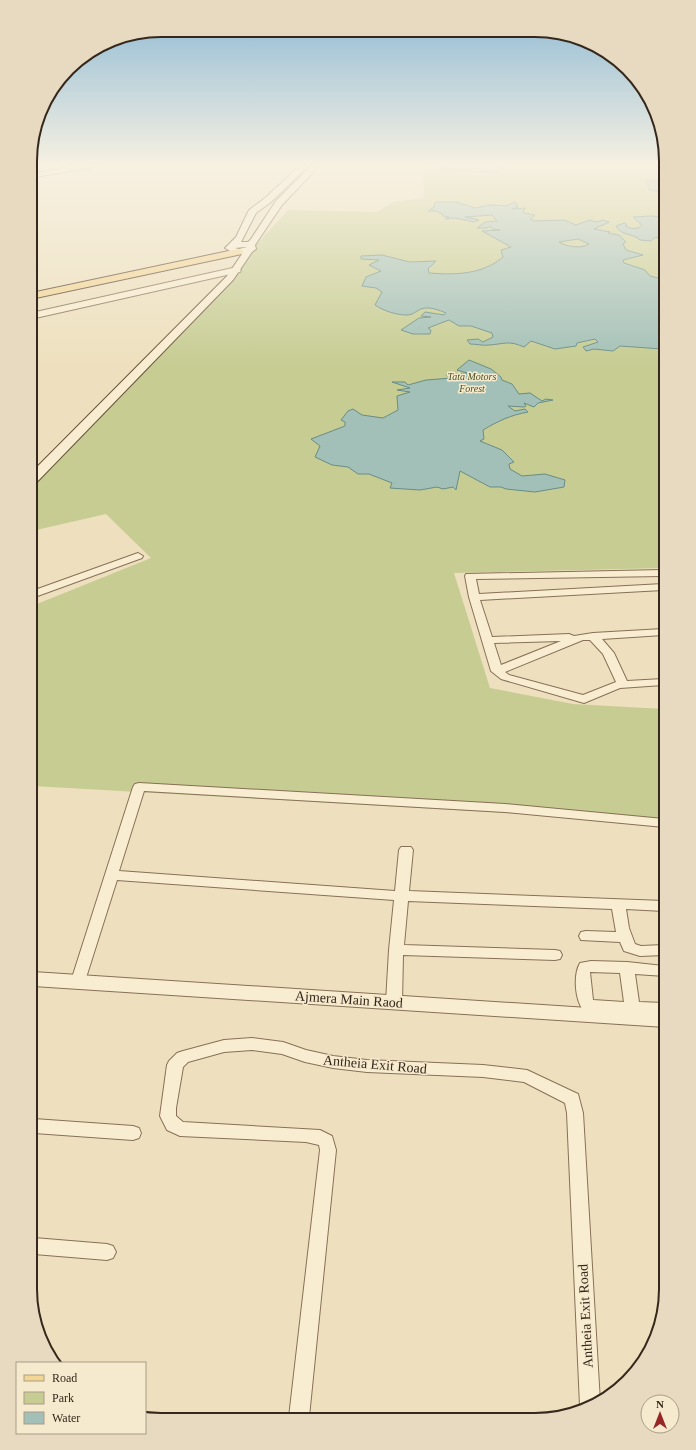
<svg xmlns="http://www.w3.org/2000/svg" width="696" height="1450" viewBox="0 0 696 1450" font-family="'Times New Roman',serif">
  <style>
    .green { fill: #c6cc92 }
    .water { fill: #a2c0b7; stroke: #698d84; fill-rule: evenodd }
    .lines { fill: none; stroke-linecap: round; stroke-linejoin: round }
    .minor-casing { stroke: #877057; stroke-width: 2 }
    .tertiary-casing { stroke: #877057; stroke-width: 2 }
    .secondary-casing { stroke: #68513a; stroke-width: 2 }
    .primary-casing { stroke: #543e2b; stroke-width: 2 }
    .minor { fill: #f9edd1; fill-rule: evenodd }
    .tertiary { fill: #f9edd1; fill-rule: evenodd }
    .secondary { fill: #f9edd1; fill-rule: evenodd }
    .primary { fill: #f3d594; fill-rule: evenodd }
    .labels { text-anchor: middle; stroke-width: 3; stroke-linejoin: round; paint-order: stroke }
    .far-park-label { font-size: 10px; font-style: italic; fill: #475322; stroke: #f6eace }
    .near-street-label { font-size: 14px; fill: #36281c; stroke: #f6eace }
    .rim { fill: none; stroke: #36281c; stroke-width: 2 }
  </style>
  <rect width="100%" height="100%" fill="#eee0be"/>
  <path class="green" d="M428,164H662L663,568L454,573L490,688L573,704L664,709V822L33,786L32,706L34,702L32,701V606L151,558L106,514L32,531V488L288,210L377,212L393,202L424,198L423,169Z"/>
  <g class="water">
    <path d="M454,164H505L498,173L441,169Z"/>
    <path d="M655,180L662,181L658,182L662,183V193L648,189L650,187L645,181Z"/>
    <path d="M435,202H456L475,208L491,205L506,206L515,202L518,207L512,209L526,208L523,211L524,213L535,215L530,219L535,221L564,220L576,225L589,220L597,222L603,220L609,222L594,229L610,232L608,233L619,235L626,242L623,244L626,250L643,255L623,260L624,263L645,270L650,276L662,279V349L620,346L613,351L594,349L586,351L583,347L598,342L595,339L577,343L576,346L555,349L531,341L524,347C508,340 505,344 489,345C484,346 476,344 470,344L467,340L478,339L483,342L493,337L492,333L471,326H459L449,320L428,328L431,330L430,334H413L401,330L419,318L431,317L421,316L425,312L444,315L446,313C439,310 429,306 421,309C416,311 413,315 407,315C396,315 384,311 375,305L382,292L376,288L362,286L366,277L381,271L369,265L379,260L361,259V256L382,255L410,262L436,261L428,269L429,273C454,275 482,275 503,257L501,250L511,247L482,231L500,230L492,229L490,226L487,228H477L485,222L497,221L492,215L465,217L479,220L474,222L455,218L445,219L449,217L443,216L442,214L436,211H428L434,207ZM578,239L589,244C581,249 567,247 559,242Z"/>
    <path d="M652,216L662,217V237L654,238L651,241L640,240C633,233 621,236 616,226L625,223L627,225L625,226C630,229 638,230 642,225L633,217Z"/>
    <path d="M469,360L491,369L501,377L502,380L512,384L519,394L530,393L542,401L546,399L553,400L538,403L534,407L524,403L526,406L524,407L508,406L515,411L525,409L528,412C511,415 498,421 483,430L484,439L480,441L502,450L514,462L509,464L510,469L522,476L545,474L565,480L564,487L535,492L506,489L501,487H490L460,471L456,490L453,487L443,489L437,487L420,490L390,488L392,483L369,474H358L348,467L332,465L315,457L320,446L311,439L345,426V422L341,420L348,411L353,409L362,415L383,418L398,410L397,396L410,392L397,390L410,388L392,382H405L408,385L426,380L452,378L446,375L467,373L457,370Z"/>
  </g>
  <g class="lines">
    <defs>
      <g id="minor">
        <path d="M138,553L143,556L142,558L32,598V591Z"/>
        <path d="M663,570V576L476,579L479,594L663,584V590L480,600L492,637L569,634L574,636L593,633L663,629V635L602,639L614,653L627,681L663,679V685L620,688L584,703L501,679L491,671L469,597L465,576L466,574ZM583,640H590L603,654L616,682L583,695L509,675L505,672ZM561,641L501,665L494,643Z"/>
        <path d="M139,783L505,804L664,819V827L505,812L144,791L119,871L395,891L399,850L401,847H411L413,850L409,891L664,901V911L626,909L629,928L635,944L641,946L664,945V955L640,956L624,951L620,942L581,940L579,936L581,932L586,931L616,932L612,909L408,901L404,945L555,950L560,951L562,955L560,959L555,960L403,955L402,1002L399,1006L394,1008L389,1006L386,1002L389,950L394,900L117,880L85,981L83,985L78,987L73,985L71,981L133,787L135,784Z"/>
        <path d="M591,961L627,962L664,966L665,976L635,974L639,1002L665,1003V1015L640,1014L638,1020L633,1022L628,1020L625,1013L583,1010C575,999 573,975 580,963ZM590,972L620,973L624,1002L593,1000Z"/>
        <path d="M252,1038L283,1042L306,1050L333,1056L367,1060L483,1065L527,1070L578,1094L583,1113L600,1402L582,1410L580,1406L567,1113L565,1103L524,1082L483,1077L367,1072L333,1068L305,1062L282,1054L252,1050L224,1052L188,1062L183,1067L176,1108V1116L183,1122L320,1130L332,1136L336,1150L309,1417H289L320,1150L319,1145L306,1142L180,1136L167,1130L160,1116L167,1065L169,1061L177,1053L183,1051L224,1040Z"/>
        <path d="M34,1119L133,1126L139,1128L141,1133L139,1138L133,1140L34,1133Z"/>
        <path d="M34,1238L107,1244L113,1246L116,1252L113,1258L107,1260L34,1254Z"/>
      </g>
      <g id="tertiary">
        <path d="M237,267L241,270L240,272L31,319V313Z"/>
        <path d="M33,972L665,1013V1027L33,986Z"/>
      </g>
      <g id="secondary">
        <path d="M87,164H103L99,166L30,178V174Z"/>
        <path d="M302,164H310L271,202L256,213L241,242H248L251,239L276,201L313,164H321L282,205L255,245L256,249L252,252L233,280L35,484L32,485L31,473L227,276L242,254H235L225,248L236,237L249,210L265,198ZM245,247H247L239,249L235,248Z"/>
      </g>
      <path id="primary" d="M238,249L242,250L243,252L242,254L31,299V293Z"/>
    </defs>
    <use href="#minor" class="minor-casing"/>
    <use href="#tertiary" class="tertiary-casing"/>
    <use href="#secondary" class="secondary-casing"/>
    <use href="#primary" class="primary-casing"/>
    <use href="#minor" class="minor"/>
    <use href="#tertiary" class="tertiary"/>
    <use href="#secondary" class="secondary"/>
    <use href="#primary" class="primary"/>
  </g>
  <linearGradient id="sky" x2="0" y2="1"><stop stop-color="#8cb9d4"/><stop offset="0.45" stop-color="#f7f1e2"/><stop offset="1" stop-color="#f7f1e2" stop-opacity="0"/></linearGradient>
  <rect width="696" height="367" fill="url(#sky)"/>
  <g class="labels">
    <g class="far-park-label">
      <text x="472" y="380">Tata Motors<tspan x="472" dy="12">Forest</tspan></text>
    </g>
    <g class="near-street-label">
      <text transform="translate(349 999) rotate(4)" y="5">Ajmera Main Raod</text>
      <text transform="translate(375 1064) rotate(5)" y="5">Antheia Exit Road</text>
      <text transform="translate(585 1316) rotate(-93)" y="5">Antheia Exit Road</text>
    </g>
  </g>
  <path d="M0 0H696V1450H0ZM161 37H535A124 124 0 0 1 659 161V1289A124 124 0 0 1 535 1413H161A124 124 0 0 1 37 1289V161A124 124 0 0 1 161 37Z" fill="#e7dac0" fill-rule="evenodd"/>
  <path class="rim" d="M161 37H535A124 124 0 0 1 659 161V1289A124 124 0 0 1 535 1413H161A124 124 0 0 1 37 1289V161A124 124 0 0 1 161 37Z"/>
  <rect x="16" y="1362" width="130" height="72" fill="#f6eace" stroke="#a99c87"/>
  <rect x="24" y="1375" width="20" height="6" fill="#f3d594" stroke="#a99c87"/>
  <text x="52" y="1382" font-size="12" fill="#36281c">Road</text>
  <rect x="24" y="1392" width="20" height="12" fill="#c6cc92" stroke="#a99c87"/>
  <text x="52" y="1402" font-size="12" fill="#36281c">Park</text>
  <rect x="24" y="1412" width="20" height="12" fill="#a2c0b7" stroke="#a99c87"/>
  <text x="52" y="1422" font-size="12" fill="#36281c">Water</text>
  <g transform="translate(660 1414)"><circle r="19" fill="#f6eace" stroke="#a99c87"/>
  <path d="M0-3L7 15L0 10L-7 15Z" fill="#972627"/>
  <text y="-6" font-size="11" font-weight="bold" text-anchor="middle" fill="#36281c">N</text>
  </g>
</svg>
